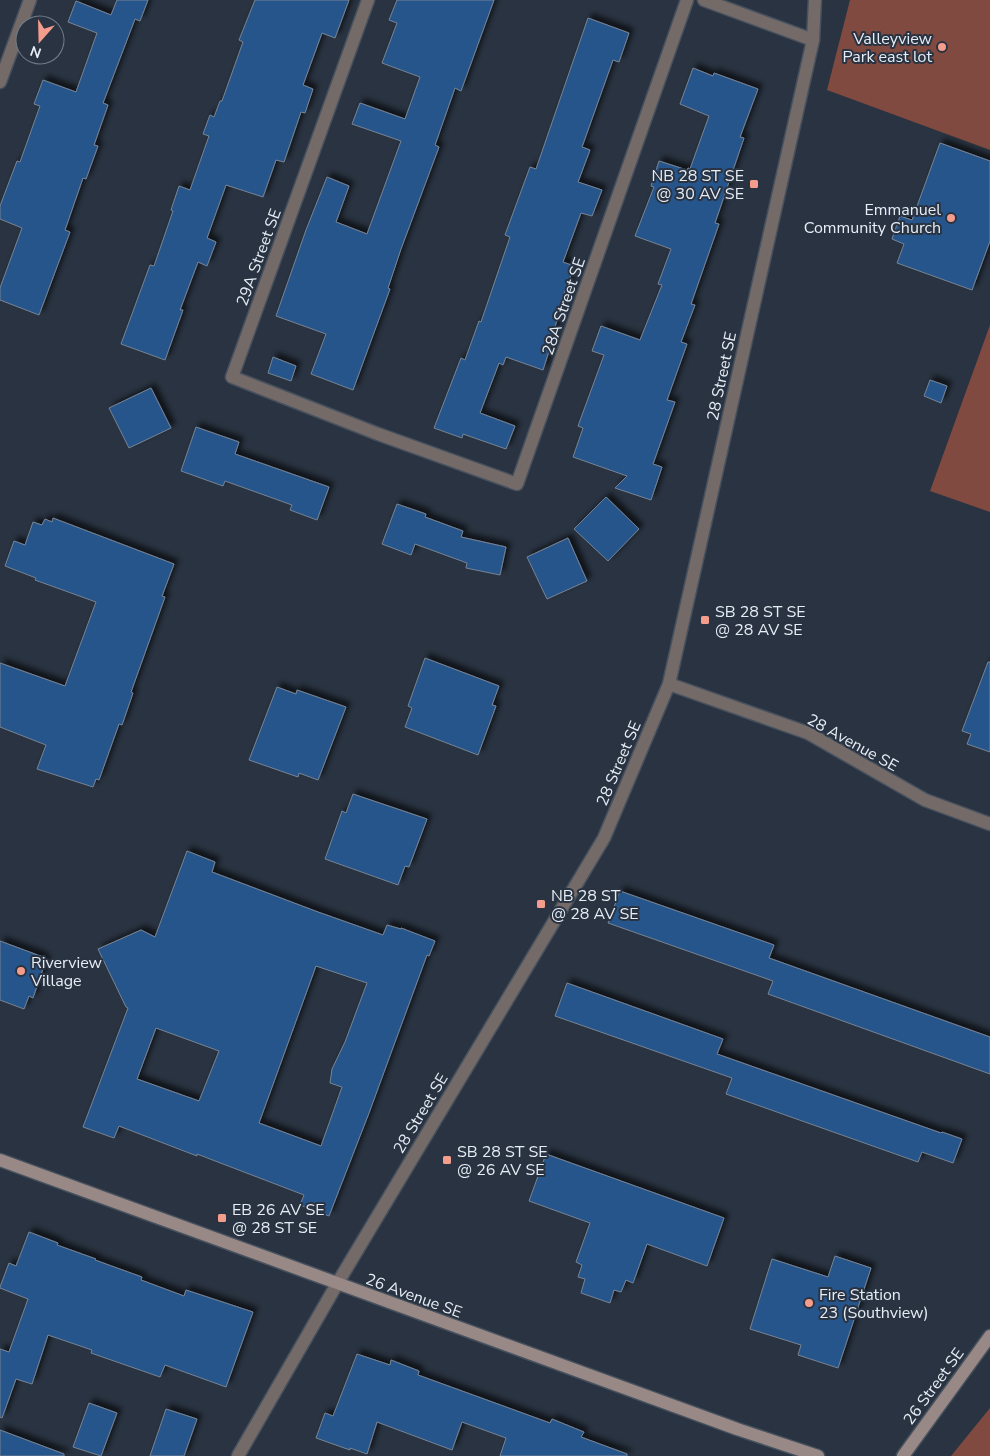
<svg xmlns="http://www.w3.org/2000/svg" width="990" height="1456" viewBox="0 0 990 1456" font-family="'Nunito Sans',sans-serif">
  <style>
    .green { fill: #804a40 }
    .building { fill: #26548b; stroke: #778494; fill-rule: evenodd; filter: url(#shadow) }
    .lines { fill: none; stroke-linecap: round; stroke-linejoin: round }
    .street-casing { stroke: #47515e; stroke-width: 15 }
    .secondary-casing { stroke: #47515e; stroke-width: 15 }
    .street { stroke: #746a68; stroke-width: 12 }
    .secondary { stroke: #988986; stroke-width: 12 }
    .poi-dot { fill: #f49d8c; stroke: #293341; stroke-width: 2 }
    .labels { text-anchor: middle; stroke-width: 4; stroke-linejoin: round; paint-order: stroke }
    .poi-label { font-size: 16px; fill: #e6edf6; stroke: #293341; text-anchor: start }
    .street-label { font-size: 16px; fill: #e6edf6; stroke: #293341 }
  </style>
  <defs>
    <filter id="shadow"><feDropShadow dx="4.5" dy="-4.5" stdDeviation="2.5" flood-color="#0009"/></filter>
  </defs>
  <rect width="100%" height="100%" fill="#293341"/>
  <g class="green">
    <path d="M850,0H990V150L827,90Z"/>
    <path d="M990,325V512L930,491Z"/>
    <path d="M990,1408V1456H951Z"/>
  </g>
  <g class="building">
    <path d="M117,0H148L140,21L135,19L103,103L108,105L94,145L98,146L86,179L83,178L65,230L70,232L39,315L0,300V288L22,228L0,219V206L17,161L20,162L40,106L34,104L43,80L76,92L97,33L68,22L76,1L111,15Z"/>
    <path d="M255,0H349L335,38L322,33L303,85L313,89L305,113L301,112L284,162L276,160L263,197L226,185L207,238L216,242L207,266L198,262L180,310H183L165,360L121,344L150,265L154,266L173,211L171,210L179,186L190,190L209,136L203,134L210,115L214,117L220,101H222L243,42L239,40Z"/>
    <path d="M397,0H494L461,91L455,88L435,145L439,147L401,249L388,288L390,289L353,390L311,374L326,334L276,316L306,230L327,177L349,186L336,222L367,234L401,141L352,124L360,103L405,119L420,77L382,63L397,23L389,20Z"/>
    <path d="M588,18L629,33L619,62L613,60L582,147L590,150L578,182L602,190L592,216L581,213L563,262L574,266L557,314L559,315L549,344L551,345L543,370L506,357L503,365L499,363L480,413L515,426L506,449L463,434L462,438L434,428L461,358L465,360L479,321L481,322L510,237L505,235L530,167L536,169Z"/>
    <path d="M693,68L713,76L714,73L758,89L740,137L744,138L715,223L719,224L691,304L695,305L681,342L687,344L667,400L675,402L653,464L662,467L651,500L615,488L627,476L573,457L583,428L578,426L604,355L592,351L601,326L640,340L662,285L658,284L671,249L635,236L654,187L651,186L659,161L687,170L688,168L690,169L709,116L680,104Z"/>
    <path d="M940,143L990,161V241L972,290L897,263L904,244L892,239L900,216L912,220Z"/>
    <path d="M273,357L296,366L291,381L268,373Z"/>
    <path d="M930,380L947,386L941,403L924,396Z"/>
    <path d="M151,388L171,428L129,448L109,408Z"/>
    <path d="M196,427L239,442L235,454L329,487L317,520L290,510L292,505L225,481L223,486L181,471Z"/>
    <path d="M606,497L639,529L608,561L574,529Z"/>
    <path d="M397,504L426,514L425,517L463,531L461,537L506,547L500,575L466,568L467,563L415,544L411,555L382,544Z"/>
    <path d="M53,518L174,564L162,596L165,597L131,692L133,693L122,725L119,724L99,780L96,779L93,787L37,769L46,745L0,727V663L65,686L96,602L35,580L36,578L5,566L14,541L25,545L33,522L42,525L45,519L52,522Z"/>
    <path d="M568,538L587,581L547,599L527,557Z"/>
    <path d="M425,658L499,686L492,705L496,706L478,755L405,727L412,708L408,706Z"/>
    <path d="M988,662H990V752L967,744L971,734L962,731Z"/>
    <path d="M277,687L296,694L297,690L346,707L318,780L299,773L298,777L249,760Z"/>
    <path d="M353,794L427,819L409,867L405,866L398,885L325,859L342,811L346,813Z"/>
    <path d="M187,851L215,862L212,872L318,912L383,935L387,925L401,929V928L435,941L429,956L427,955L369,1113L329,1216L300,1205L304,1195L197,1154V1156L119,1126L114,1138L83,1127L128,1008L126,1007L98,949L141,930L155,937ZM316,966L367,983L345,1042L332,1069L330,1083L342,1087L321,1146L259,1123ZM156,1028L219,1051L199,1101L137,1079Z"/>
    <path d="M620,891L774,945L769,958L990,1037V1074L768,994L773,981L608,923Z"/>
    <path d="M0,941L43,957L42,959L46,960L33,998L29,996L24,1009L0,1000Z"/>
    <path d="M567,983L723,1039L717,1054L941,1133L942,1132L962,1139L953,1163L922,1152L918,1162L726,1094L732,1078L555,1016Z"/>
    <path d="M546,1154L724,1218L707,1266L647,1244L633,1283L626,1280L621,1292L614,1290L610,1303L581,1293L585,1279L578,1277L582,1265L576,1262L590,1223L529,1201Z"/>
    <path d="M29,1232L58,1243L57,1245L96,1259L95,1260L142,1277L141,1280L184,1296L186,1290L253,1312L226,1387L165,1365L160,1377L91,1353L92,1350L48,1335L32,1384L16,1379L2,1418L0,1417V1349L9,1352L28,1299L0,1288V1287L9,1263L16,1266Z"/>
    <path d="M835,1256L871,1268L838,1368L798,1355L801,1345L750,1329L772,1259L828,1277Z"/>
    <path d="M357,1354L390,1365L391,1360L419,1371L418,1375L550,1423L552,1419L584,1432L581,1437L627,1454V1456H500L506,1438L462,1422L452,1450L377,1422L367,1454L350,1448V1450L316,1438L325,1413L333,1416Z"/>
    <path d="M89,1403L117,1413L101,1456L73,1447Z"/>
    <path d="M166,1409L197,1419L184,1456H150Z"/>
    <path d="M0,1430L64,1454V1456H0Z"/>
  </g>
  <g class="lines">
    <defs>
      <g id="street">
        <path d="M368,0L232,377L378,434L517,484L687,0"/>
        <path d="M704,0L813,40"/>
        <path d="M0,82L30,0"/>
        <path d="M669,684L808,733L925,800L990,824"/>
        <path d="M238,1456L337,1284L604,838L669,684L813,40L815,0"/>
      </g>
      <g id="secondary">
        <path d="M0,1160L737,1429L818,1456"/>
        <path d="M903,1456L990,1336"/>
      </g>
    </defs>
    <use href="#street" class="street-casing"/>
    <use href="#secondary" class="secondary-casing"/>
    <use href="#street" class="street"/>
    <use href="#secondary" class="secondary"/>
  </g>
  <g class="poi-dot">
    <circle cx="942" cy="47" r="5"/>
    <rect x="749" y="179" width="10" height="10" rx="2.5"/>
    <circle cx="951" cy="218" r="5"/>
    <rect x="700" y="615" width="10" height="10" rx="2.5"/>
    <rect x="536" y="899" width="10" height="10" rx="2.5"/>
    <circle cx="21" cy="971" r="5"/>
    <rect x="442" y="1155" width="10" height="10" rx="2.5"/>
    <rect x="217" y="1213" width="10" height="10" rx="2.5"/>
    <circle cx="809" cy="1303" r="5"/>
  </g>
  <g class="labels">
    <g class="poi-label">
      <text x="932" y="44" text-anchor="end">Valleyview<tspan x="932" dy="18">Park east lot</tspan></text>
      <text x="744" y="181" text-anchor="end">NB 28 ST SE<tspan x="744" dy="18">@ 30 AV SE</tspan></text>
      <text x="941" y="215" text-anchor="end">Emmanuel<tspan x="941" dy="18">Community Church</tspan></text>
      <text x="715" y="617">SB 28 ST SE<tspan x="715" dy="18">@ 28 AV SE</tspan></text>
      <text x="551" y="901">NB 28 ST<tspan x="551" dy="18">@ 28 AV SE</tspan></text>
      <text x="31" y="968">Riverview<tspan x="31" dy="18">Village</tspan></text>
      <text x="457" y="1157">SB 28 ST SE<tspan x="457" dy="18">@ 26 AV SE</tspan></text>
      <text x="232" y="1215">EB 26 AV SE<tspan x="232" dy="18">@ 28 ST SE</tspan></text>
      <text x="819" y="1300">Fire Station<tspan x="819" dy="18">23 (Southview)</tspan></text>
    </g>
    <g class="street-label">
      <text transform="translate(258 257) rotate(-70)" y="6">29A Street SE</text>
      <text transform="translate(563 306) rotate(-71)" y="6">28A Street SE</text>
      <text transform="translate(721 376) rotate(-78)" y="6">28 Street SE</text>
      <text transform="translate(853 742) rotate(29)" y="6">28 Avenue SE</text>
      <text transform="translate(618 763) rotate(-67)" y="6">28 Street SE</text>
      <text transform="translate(420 1113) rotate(-59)" y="6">28 Street SE</text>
      <text transform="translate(414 1295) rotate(20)" y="6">26 Avenue SE</text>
      <text transform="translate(933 1386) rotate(-54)" y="6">26 Street SE</text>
    </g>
  </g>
  <g transform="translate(40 40) rotate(200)"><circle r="24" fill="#293341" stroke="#757d89"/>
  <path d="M0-4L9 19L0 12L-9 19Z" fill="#f49d8c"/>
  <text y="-8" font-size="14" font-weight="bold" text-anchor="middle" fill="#e6edf6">N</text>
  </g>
</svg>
